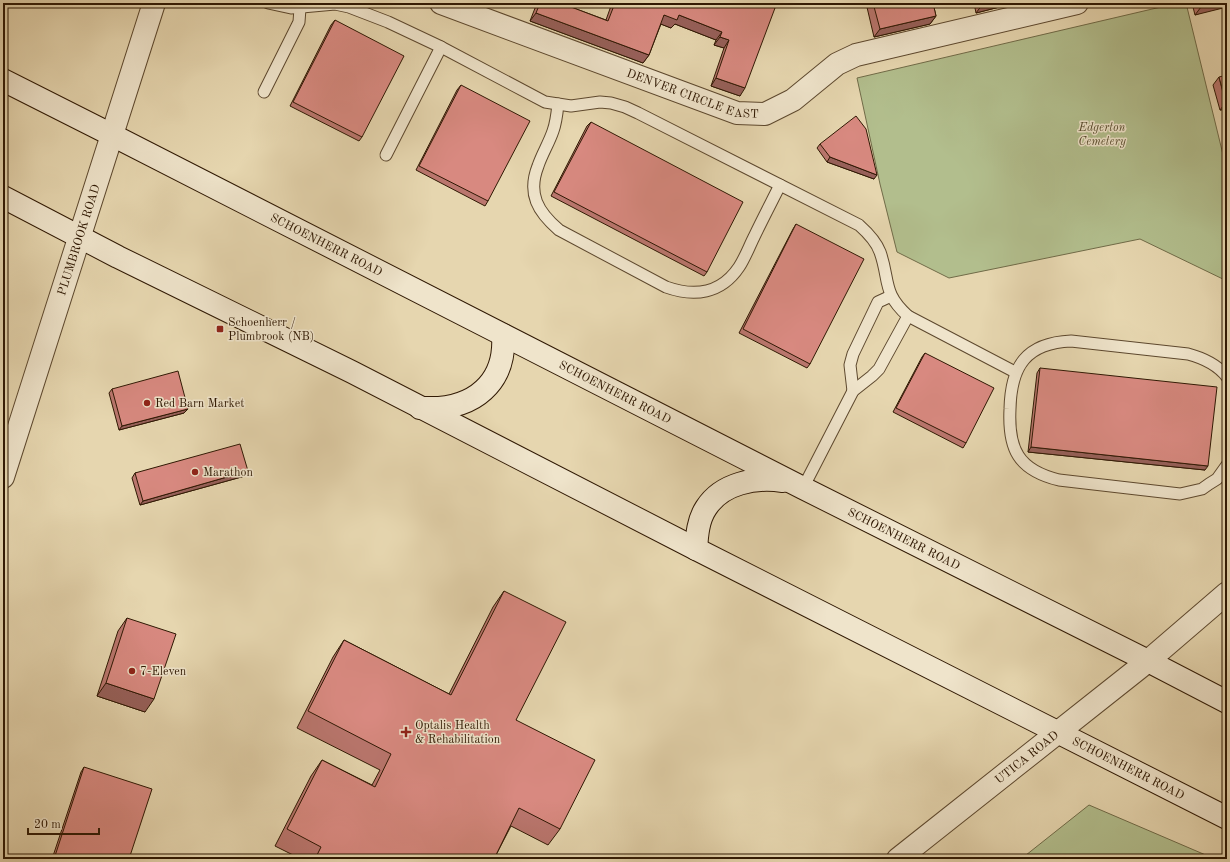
<svg xmlns="http://www.w3.org/2000/svg" width="1230" height="862" viewBox="0 0 1230 862" font-family="'Old Standard TT',serif">
  <style>
    .green { fill: #b2be8d; stroke: #706b48 }
    .lines { fill: none; stroke-linecap: round; stroke-linejoin: round }
    .service-casing { stroke: #5d482e; stroke-width: 13 }
    .minor-casing { stroke: #5d482e; stroke-width: 24 }
    .tertiary-casing { stroke: #5d482e; stroke-width: 24 }
    .secondary-casing { stroke: #2f1803; stroke-width: 24 }
    .service { stroke: #efe4cb; stroke-width: 11 }
    .minor { stroke: #efe4cb; stroke-width: 22 }
    .tertiary { stroke: #efe4cb; stroke-width: 22 }
    .secondary { stroke: #efe4cb; stroke-width: 22 }
    .wall { fill: #ba766e; stroke: #2f1803 }
    .shaded-wall { fill: #97605a; stroke: #2f1803 }
    .building { fill: #d88980; stroke: #2f1803 }
    .poi-dot { fill: #8f2418; stroke: #efe4cb; stroke-width: 1.5 }
    .labels { text-anchor: middle; stroke-width: 3; stroke-linejoin: round; paint-order: stroke }
    .street-label { font-size: 12px; fill: #2f1803; stroke: #efe4cb }
    .park-label { font-size: 12px; font-style: italic; fill: #564a2c; stroke: #efe4cb }
    .poi-label { font-size: 12px; fill: #2f1803; stroke: #efe4cb; text-anchor: start }
  </style>
  <rect width="100%" height="100%" fill="#e6d6af"/>
  <filter id="stains"><feTurbulence type="fractalNoise" baseFrequency=".005" numOctaves="4"/><feColorMatrix values="0 0 0 0 .2 0 0 0 0 .09 0 0 0 0 .02 0 0 0 .5 -.17"/></filter>
  <radialGradient id="worn" r=".72"><stop offset=".6" stop-color="#630" stop-opacity="0"/><stop offset="1" stop-color="#630" stop-opacity=".3"/></radialGradient>
  <g class="green">
    <path d="M1178,3H1186L1227,171V281L1140,239L949,278L897,252L880,184L857,78Z"/>
    <path d="M1089,805L1215,859H1021Z"/>
  </g>
  <g class="lines">
    <defs>
      <g id="service">
        <path d="M268,3L291,8L335,4L349,7L388,22L441,47L545,102L571,106L600,102L611,103L625,107L638,113L859,225C868,233 876,241 880,252C890,280 882,293 908,316L1015,372"/>
        <path d="M264,92L299,22L300,8"/>
        <path d="M558,104C557,114 556,123 553,131C549,143 542,154 538,166C527,194 538,212 559,230L666,287C694,297 721,294 739,267C745,258 749,247 754,237C762,220 771,203 780,185"/>
        <path d="M386,155L441,47"/>
        <path d="M1227,377C1217,364 1203,358 1188,354L1071,341C1026,343 1011,366 1010,409C1008,449 1018,470 1059,480L1180,494L1202,489L1209,484L1217,479L1227,465"/>
        <path d="M853,391L850,365L853,354L878,302L891,296"/>
        <path d="M803,488L853,391L872,376L879,369L908,316"/>
      </g>
      <g id="minor">
        <path id="s1" d="M441,3L737,113L765,114L793,100L837,64L856,55L1077,3"/>
      </g>
      <g id="tertiary">
        <path id="s2" d="M3,477L154,3"/>
        <path id="s3" d="M898,859L1148,661L1227,593"/>
      </g>
      <g id="secondary">
        <path id="s4" d="M3,80L112,135L803,488L1148,661L1227,702"/>
        <path id="s5" d="M3,197L118,257L352,372L696,549L1227,818"/>
        <path d="M420,408C427,408 433,408 439,408C481,404 506,377 503,335"/>
        <path d="M696,549C697,535 698,520 706,508C722,483 755,477 783,481"/>
      </g>
    </defs>
    <use href="#service" class="service-casing"/>
    <use href="#minor" class="minor-casing"/>
    <use href="#tertiary" class="tertiary-casing"/>
    <use href="#secondary" class="secondary-casing"/>
    <use href="#service" class="service"/>
    <use href="#minor" class="minor"/>
    <use href="#tertiary" class="tertiary"/>
    <use href="#secondary" class="secondary"/>
  </g>
  <g class="wall">
    <path d="M537,3H573L571,7L606,20L612,3H761L740,96L711,86L724,48L714,45L716,40L675,24L671,28L661,24L649,55L643,63L530,21Z"/>
    <path d="M866,3H933L936,16L930,24L874,37Z"/>
    <path d="M974,3H1015L976,13Z"/>
    <path d="M1192,3H1227L1195,15Z"/>
    <path d="M335,20L362,137L359,141L290,106L331,25Z"/>
    <path d="M1219,77L1227,109L1220,110L1213,85Z"/>
    <path d="M461,85L488,201L485,206L416,170L457,90Z"/>
    <path d="M591,122L707,272L704,276L551,196L587,126Z"/>
    <path d="M820,144L874,179L827,162L817,148Z"/>
    <path d="M796,224L810,364L807,368L739,333L793,229Z"/>
    <path d="M925,353L966,443L963,448L893,412L922,357Z"/>
    <path d="M1040,368L1205,470L1028,452L1037,373Z"/>
    <path d="M112,389L188,409L184,413L119,430L109,393Z"/>
    <path d="M135,473L245,476L140,505L132,478Z"/>
    <path d="M504,591L516,720L560,829L548,845L511,826L494,859H301L275,846L311,776L322,760L372,785L380,770L297,728L333,657L344,640L449,694L493,607Z"/>
    <path d="M127,618L145,712L97,696L118,631Z"/>
    <path d="M84,767L129,859H52L81,772Z"/>
  </g>
  <g class="shaded-wall">
    <path d="M990,3H1015L976,13L982,5Z"/>
    <path d="M1216,3H1227V7L1195,15L1201,7Z"/>
    <path d="M536,13L649,55L643,63L530,21Z"/>
    <path d="M664,15H679L722,32L716,40L675,24L671,28L658,23Z"/>
    <path d="M936,16L930,24L874,37L880,29Z"/>
    <path d="M720,37L729,40L724,48L714,45Z"/>
    <path d="M716,78L745,88L740,96L711,86Z"/>
    <path d="M1226,102H1227V109L1220,110Z"/>
    <path d="M830,157L877,175L874,179L827,162Z"/>
    <path d="M188,409L184,413L119,430L122,426Z"/>
    <path d="M1031,447L1208,466L1205,470L1028,452Z"/>
    <path d="M248,471L245,476L140,505L143,501Z"/>
    <path d="M106,683L154,699L145,712L97,696Z"/>
  </g>
  <g class="building">
    <path d="M540,3H573L571,7L608,21L615,3H761L775,8L745,88L716,78L729,40L720,37L722,32L679,15L677,20L664,15L649,55L536,13Z"/>
    <path d="M873,3H933L936,16L880,29Z"/>
    <path d="M981,3H990L982,5Z"/>
    <path d="M1200,3H1216L1201,7Z"/>
    <path d="M335,20L404,56L362,137L293,102Z"/>
    <path d="M1227,75V102H1226L1219,77Z"/>
    <path d="M461,85L530,121L488,201L419,166Z"/>
    <path d="M856,116L866,129L877,175L830,157L820,144Z"/>
    <path d="M591,122L743,202L707,272L554,192Z"/>
    <path d="M796,224L864,259L810,364L743,329Z"/>
    <path d="M925,353L994,388L966,443L896,408Z"/>
    <path d="M1040,368L1217,387L1208,466L1031,447Z"/>
    <path d="M178,371L188,409L122,426L112,389Z"/>
    <path d="M240,444L248,471L143,501L135,473Z"/>
    <path d="M504,591L566,622L516,720L595,760L560,829L519,808L494,859H315L321,847L287,829L322,760L375,787L391,754L308,711L344,640L451,695Z"/>
    <path d="M127,618L176,634L154,699L106,683Z"/>
    <path d="M84,767L152,789L129,859H54Z"/>
  </g>
  <g class="poi-dot">
    <rect x="216" y="325" width="8" height="8" rx="2"/>
    <circle cx="147" cy="403" r="4"/>
    <circle cx="195" cy="472" r="4"/>
    <circle cx="132" cy="671" r="4"/>
    <path d="M404 726h4v4h4v4h-4v4h-4v-4h-4v-4h4z"/>
  </g>
  <g class="labels">
    <g class="street-label">
      <text dy="4" stroke="none"><textPath href="#s1" startOffset="268">DENVER CIRCLE EAST</textPath></text>
      <text dy="4" stroke="none"><textPath href="#s2" startOffset="249">PLUMBROOK ROAD</textPath></text>
      <text dy="4" stroke="none"><textPath href="#s4" startOffset="363">SCHOENHERR ROAD</textPath></text>
      <text dy="4" stroke="none"><textPath href="#s4" startOffset="687">SCHOENHERR ROAD</textPath></text>
      <text dy="4" stroke="none"><textPath href="#s4" startOffset="1011">SCHOENHERR ROAD</textPath></text>
      <text dy="4" stroke="none"><textPath href="#s3" startOffset="164">UTICA ROAD</textPath></text>
      <text dy="4" stroke="none"><textPath href="#s5" startOffset="1262">SCHOENHERR ROAD</textPath></text>
    </g>
    <g class="park-label">
      <text x="1102" y="131">Edgerton<tspan x="1102" dy="14">Cemetery</tspan></text>
    </g>
    <g class="poi-label">
      <text x="228" y="326">Schoenherr /<tspan x="228" dy="14">Plumbrook (NB)</tspan></text>
      <text x="155" y="407">Red Barn Market</text>
      <text x="203" y="476">Marathon</text>
      <text x="140" y="675">7-Eleven</text>
      <text x="415" y="729">Optalis Health<tspan x="415" dy="14">&amp; Rehabilitation</tspan></text>
    </g>
  </g>
  <rect width="1230" height="862" fill="none" stroke="#e6d6af" stroke-width="16"/>
  <rect x="4" y="4" width="1222" height="854" fill="none" stroke="#2f1803" stroke-width="2"/>
  <rect x="8" y="8" width="1214" height="846" fill="none" stroke="#2f1803"/>
  <path d="M28 828v6h71v-6" fill="none" stroke="#2f1803" stroke-width="2"/>
  <text x="34" y="828" font-size="12" fill="#2f1803" stroke="#efe4cb" stroke-width="3" paint-order="stroke">20 m</text>
  <rect width="100%" height="100%" filter="url(#stains)"/>
  <rect width="100%" height="100%" fill="url(#worn)"/>
</svg>
